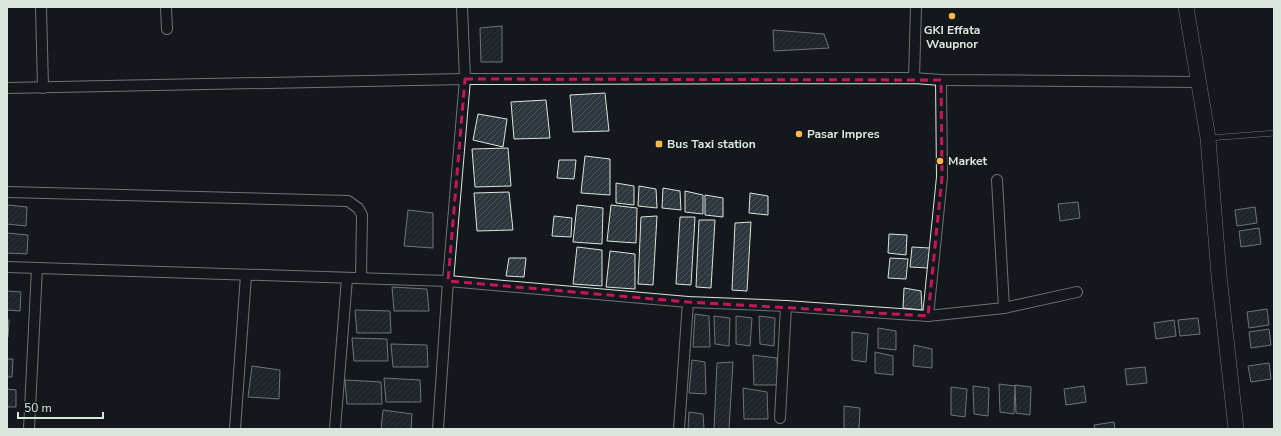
<svg xmlns="http://www.w3.org/2000/svg" width="1281" height="436" viewBox="0 0 1281 436" font-family="'Nunito Sans',sans-serif">
  <style>
    .building { fill: url(#building-hatch); stroke: #d8e6dc }
    .lines { fill: none; stroke-linecap: round; stroke-linejoin: round }
    .service-casing { stroke: #d8e6dc; stroke-width: 6 }
    .minor-casing { stroke: #d8e6dc; stroke-width: 12 }
    .secondary-casing { stroke: #d8e6dc; stroke-width: 16 }
    .service { stroke: #14181c; stroke-width: 5 }
    .minor { stroke: #14181c; stroke-width: 10 }
    .secondary { stroke: #14181c; stroke-width: 15 }
    .marked { fill: none; stroke: #c2185b; stroke-width: 3; stroke-dasharray: 8 5; stroke-linejoin: round }
    .poi-dot { fill: #ffb74d; stroke: #14181c; stroke-width: 1.5 }
    .labels { text-anchor: middle; stroke-width: 3; stroke-linejoin: round; paint-order: stroke }
    .poi-label { font-size: 12px; font-weight: bold; fill: #d8e6dc; stroke: #14181c; text-anchor: start }
  </style>
  <defs>
    <pattern id="building-hatch" width="6" height="6" patternUnits="userSpaceOnUse"><rect width="6" height="6" fill="#2c363c"/><path d="M-1 1l2-2M0 6l6-6M5 7l2-2" fill="none" stroke="#4a5358"/></pattern>
  </defs>
  <rect width="100%" height="100%" fill="#14181c"/>
  <g class="building">
    <path d="M502,26V62H481L480,28Z"/>
    <path d="M773,30L824,34L829,48L774,51Z"/>
    <path d="M605,93L609,131L573,132L570,95Z"/>
    <path d="M546,100L550,138L514,139L511,102Z"/>
    <path d="M478,114L507,119L503,147L473,140Z"/>
    <path d="M508,148L511,186L475,187L472,149Z"/>
    <path d="M585,156L610,159V195L581,193Z"/>
    <path d="M559,160H576L574,179L557,178Z"/>
    <path d="M616,183L634,186V205L616,203Z"/>
    <path d="M639,186L656,189L657,208L638,206Z"/>
    <path d="M663,188L680,191L681,210L662,208Z"/>
    <path d="M685,191L703,195V214L685,212Z"/>
    <path d="M509,192L513,230L477,231L474,193Z"/>
    <path d="M750,193L768,196V215L749,213Z"/>
    <path d="M705,195L723,198V217L705,215Z"/>
    <path d="M1078,202L1080,218L1060,221L1058,204Z"/>
    <path d="M7,205L27,207L26,226L7,224Z"/>
    <path d="M577,205L603,208L602,244L573,242Z"/>
    <path d="M611,205L637,208L636,243L607,241Z"/>
    <path d="M1255,207L1257,223L1237,226L1235,210Z"/>
    <path d="M408,210L433,213V248L404,246Z"/>
    <path d="M554,216L572,218L571,237L552,236Z"/>
    <path d="M657,216L653,285L638,284L641,217Z"/>
    <path d="M680,217H695L691,285L676,284Z"/>
    <path d="M699,220H715L711,288L696,287Z"/>
    <path d="M751,222L747,291L732,290L735,223Z"/>
    <path d="M1259,228L1261,244L1241,247L1239,231Z"/>
    <path d="M7,233L28,235L27,254L7,253Z"/>
    <path d="M889,234L907,235L906,255L888,253Z"/>
    <path d="M577,247L602,250V286L573,284Z"/>
    <path d="M912,247L930,248L928,268L910,267Z"/>
    <path d="M610,251L635,254V289L606,287Z"/>
    <path d="M509,258H526L524,277L506,276Z"/>
    <path d="M890,258L908,259L906,279L888,278Z"/>
    <path d="M392,287L427,289L429,311H394Z"/>
    <path d="M904,288L921,291L922,310L903,308Z"/>
    <path d="M7,291L21,292L20,311L7,310Z"/>
    <path d="M1267,309L1269,325L1249,328L1247,312Z"/>
    <path d="M355,310L390,311L391,333H357Z"/>
    <path d="M695,314L709,316L710,347H693Z"/>
    <path d="M714,316L730,318L729,346L715,344Z"/>
    <path d="M736,316L752,318L750,346L736,344Z"/>
    <path d="M759,316L775,318L774,346L760,344Z"/>
    <path d="M1198,318L1200,334L1180,336L1178,320Z"/>
    <path d="M7,320H9L8,337H7Z"/>
    <path d="M1174,320L1176,336L1156,339L1154,323Z"/>
    <path d="M878,328L896,331V350L878,348Z"/>
    <path d="M1269,329L1271,345L1251,348L1249,332Z"/>
    <path d="M852,332L868,334L866,362L852,360Z"/>
    <path d="M352,338L387,339L388,361H354Z"/>
    <path d="M391,344L427,345L428,367H393Z"/>
    <path d="M914,345L932,349V368L913,366Z"/>
    <path d="M875,352L893,356V375L875,373Z"/>
    <path d="M753,355L777,358L778,385H754Z"/>
    <path d="M7,359H13L12,377H7Z"/>
    <path d="M692,360L705,362L706,394L689,393Z"/>
    <path d="M733,362L729,429H714L717,363Z"/>
    <path d="M1269,363L1271,379L1251,382L1248,366Z"/>
    <path d="M252,366L280,370L279,399L248,397Z"/>
    <path d="M1145,367L1147,383L1127,385L1125,369Z"/>
    <path d="M384,378L420,380L421,402H386Z"/>
    <path d="M345,380L381,382L382,404H347Z"/>
    <path d="M999,384L1015,386L1014,414L1000,412Z"/>
    <path d="M1015,385L1031,387L1030,415L1016,413Z"/>
    <path d="M973,386L989,388L988,416L974,414Z"/>
    <path d="M1084,386L1086,402L1066,405L1064,389Z"/>
    <path d="M951,387L967,389L965,417L951,415Z"/>
    <path d="M743,388L767,392L768,419H744Z"/>
    <path d="M7,389L16,390V407H7Z"/>
    <path d="M844,406L860,408L859,429H844Z"/>
    <path d="M383,410L412,414L411,429H381Z"/>
    <path d="M689,412L703,414L704,429H688Z"/>
    <path d="M1114,422L1115,429H1095L1094,425Z"/>
  </g>
  <g class="lines">
    <defs>
      <path id="service" d="M1209,138L1274,133"/>
      <g id="minor">
        <path d="M41,7L43,88"/>
        <path d="M166,7L167,29"/>
        <path d="M914,78L916,7"/>
        <path d="M7,88L465,79L914,78L941,80L1199,82"/>
        <path d="M997,180L1004,308"/>
        <path d="M7,192L348,201L358,208L362,215L361,278"/>
        <path d="M7,267L448,281L688,302L786,306L928,316L1004,308L1077,292"/>
        <path d="M928,316L942,177L941,80"/>
        <path d="M780,418L786,306"/>
        <path d="M29,429L37,268"/>
        <path d="M235,429L246,275"/>
        <path d="M335,429L347,278"/>
        <path d="M438,429L448,281L465,79L462,7"/>
        <path d="M679,429L688,302"/>
      </g>
      <path id="secondary" d="M1186,7L1208,138L1219,276L1236,429"/>
    </defs>
    <use href="#service" class="service-casing"/>
    <use href="#minor" class="minor-casing"/>
    <use href="#secondary" class="secondary-casing"/>
    <use href="#service" class="service"/>
    <use href="#minor" class="minor"/>
    <use href="#secondary" class="secondary"/>
  </g>
  <path d="M0 0H1281V436H0ZM465,79L941,80L942,177L928,316L688,302L448,281Z" fill="#14181c" fill-opacity=".55" fill-rule="evenodd"/>
  <path class="marked" d="M465,79L941,80L942,177L928,316L688,302L448,281Z"/>
  <g class="poi-dot">
    <circle cx="952" cy="16" r="4"/>
    <circle cx="799" cy="134" r="4"/>
    <rect x="655" y="140" width="8" height="8" rx="2"/>
    <circle cx="940" cy="161" r="4"/>
  </g>
  <g class="labels">
    <g class="poi-label">
      <text x="952" y="34" text-anchor="middle">GKI Effata<tspan x="952" dy="14">Waupnor</tspan></text>
      <text x="807" y="138">Pasar Impres</text>
      <text x="667" y="148">Bus Taxi station</text>
      <text x="948" y="165">Market</text>
    </g>
  </g>
  <rect width="1281" height="436" fill="none" stroke="#d8e6dc" stroke-width="16"/>
  <path d="M18 412v6h85v-6" fill="none" stroke="#d8e6dc" stroke-width="2"/>
  <text x="24" y="412" font-size="12" fill="#d8e6dc" stroke="#14181c" stroke-width="3" paint-order="stroke">50 m</text>
</svg>
